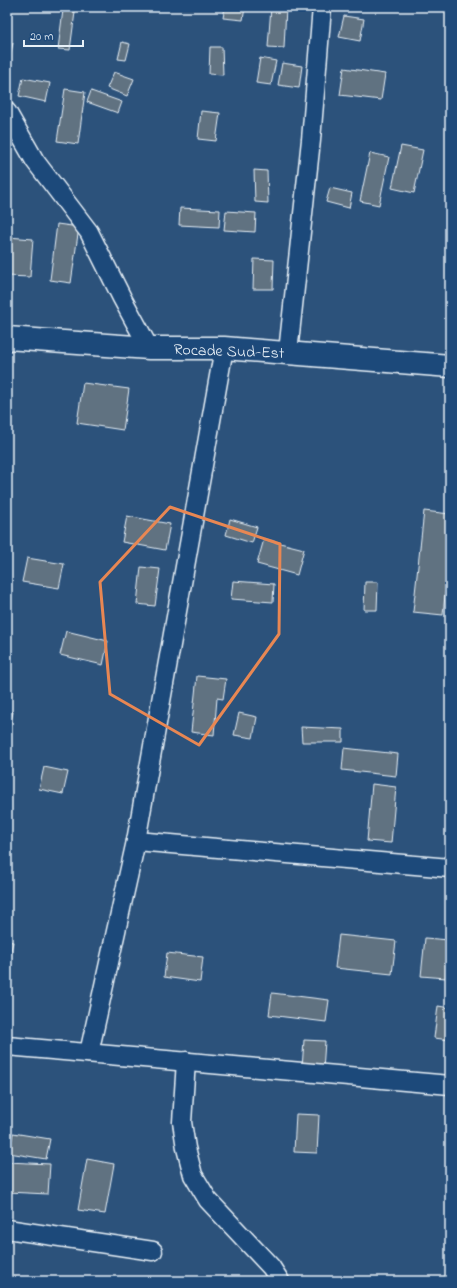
<svg xmlns="http://www.w3.org/2000/svg" width="457" height="1288" viewBox="0 0 457 1288" font-family="'Indie Flower',sans-serif">
  <style>
    .building { fill: #607281; stroke: #e8f1f8 }
    .lines { fill: none; stroke-linecap: round; stroke-linejoin: round }
    .street-casing { stroke: #e8f1f8; stroke-width: 21 }
    .secondary-casing { stroke: #e8f1f8; stroke-width: 25 }
    .street { stroke: #1f4a7a; stroke-width: 18 }
    .secondary { stroke: #1f4a7a; stroke-width: 22 }
    .marked { fill: none; stroke: #e88753; stroke-width: 3; stroke-linejoin: round }
    .labels { text-anchor: middle; stroke-width: 4; stroke-linejoin: round; paint-order: stroke }
    .street-label { font-size: 16px; fill: #e8f1f8; stroke: #1f4a7a }
  </style>
  <rect width="100%" height="100%" fill="#2c527b"/>
  <filter id="ink" filterUnits="userSpaceOnUse"><feTurbulence type="fractalNoise" baseFrequency=".025" numOctaves="2"/><feDisplacementMap in="SourceGraphic" scale="8" xChannelSelector="R" yChannelSelector="G"/><feConvolveMatrix kernelMatrix="1 2 1 2 8 2 1 2 1" color-interpolation-filters="sRGB"/></filter>
  <g filter="url(#ink)">
    <g class="building">
      <path d="M102,7H125V10L102,8Z"/>
      <path d="M225,7H245L243,20L223,18Z"/>
      <path d="M271,7H286L284,48L268,47Z"/>
      <path d="M63,10L75,12L70,50L58,49Z"/>
      <path d="M344,16L364,19L360,41L339,37Z"/>
      <path d="M7,42L13,43L9,61L7,60Z"/>
      <path d="M122,42L130,44L126,60L118,59Z"/>
      <path d="M210,47H222L223,75L209,74Z"/>
      <path d="M260,58L276,61L271,85L256,83Z"/>
      <path d="M282,63L302,66L299,88L278,85Z"/>
      <path d="M344,68L385,74L381,100L340,95Z"/>
      <path d="M114,72L134,79L127,96L107,88Z"/>
      <path d="M23,78L50,83L46,102L19,96Z"/>
      <path d="M65,89L85,92L78,144L57,141Z"/>
      <path d="M91,91L122,102L118,113L87,102Z"/>
      <path d="M201,111L220,113L216,141L198,139Z"/>
      <path d="M401,146L423,150L414,193L392,188Z"/>
      <path d="M370,153L389,157L379,205L360,201Z"/>
      <path d="M254,170L267,171L268,203L255,202Z"/>
      <path d="M330,188L352,193L349,208L326,202Z"/>
      <path d="M180,208L220,210L219,227L179,225Z"/>
      <path d="M226,211L256,213L255,232L224,230Z"/>
      <path d="M57,224L79,227L71,283L50,280Z"/>
      <path d="M450,229V250H446Z"/>
      <path d="M8,237L33,239L30,277L7,276Z"/>
      <path d="M254,259L274,260L273,289H253Z"/>
      <path d="M83,383L129,389L123,430L77,423Z"/>
      <path d="M424,511L450,514V547L443,615L413,612Z"/>
      <path d="M127,516L170,524L165,550L122,542Z"/>
      <path d="M230,519L257,527L252,543L226,535Z"/>
      <path d="M264,539L304,549L297,575L257,564Z"/>
      <path d="M27,558L64,564L59,588L22,582Z"/>
      <path d="M141,567L160,569L155,606L137,604Z"/>
      <path d="M233,581L274,584L273,602L231,599Z"/>
      <path d="M365,582H378L377,610H364Z"/>
      <path d="M66,631L108,641L103,665L60,655Z"/>
      <path d="M197,676L226,679L223,699L217,698L214,735L191,732Z"/>
      <path d="M7,711L13,712L7,739Z"/>
      <path d="M239,713L257,717L253,738L234,735Z"/>
      <path d="M301,727L343,729V742H302Z"/>
      <path d="M344,748L398,754L396,776L342,770Z"/>
      <path d="M44,767L68,772L63,794L39,789Z"/>
      <path d="M372,784L396,787L391,843L367,841Z"/>
      <path d="M339,935L396,941L392,974L335,968Z"/>
      <path d="M425,938L449,940L446,978L421,976Z"/>
      <path d="M7,941L13,942L8,963H7Z"/>
      <path d="M167,953L203,957L200,982L164,977Z"/>
      <path d="M272,993L329,1000L326,1022L269,1015Z"/>
      <path d="M438,1006L450,1008V1040L434,1038Z"/>
      <path d="M304,1040L325,1041L323,1070L302,1069Z"/>
      <path d="M296,1114L319,1115L317,1153L294,1152Z"/>
      <path d="M13,1133L50,1139L46,1159L9,1153Z"/>
      <path d="M87,1159L114,1164L105,1214L78,1210Z"/>
      <path d="M7,1162L50,1164L48,1194L7,1192Z"/>
    </g>
    <g class="lines">
      <defs>
        <g id="street">
          <path d="M7,112L35,161L89,232L122,298L149,348"/>
          <path d="M288,352L311,140L322,7"/>
          <path d="M136,841L450,868"/>
          <path d="M7,1046L450,1085"/>
          <path d="M89,1053L136,841L224,348"/>
          <path d="M186,1061L182,1122L186,1148L193,1175L208,1200L271,1267L280,1281"/>
          <path d="M7,1229L153,1251"/>
        </g>
        <path id="secondary" d="M7,338L149,348H224L450,366"/>
      </defs>
      <use href="#street" class="street-casing"/>
      <use href="#secondary" class="secondary-casing"/>
      <use href="#street" class="street"/>
      <use href="#secondary" class="secondary"/>
    </g>
  </g>
  <path class="marked" d="M170,507L280,544L279,634L199,745L110,694L100,582Z"/>
  <g class="labels">
    <g class="street-label">
      <text transform="translate(229 350) rotate(2)" y="6">Rocade Sud-Est</text>
    </g>
  </g>
  <rect width="457" height="1288" fill="none" stroke="#1f4a7a" stroke-width="24"/>
  <rect x="12" y="12" width="433" height="1264" fill="none" stroke="#e8f1f8" stroke-width="1.5" filter="url(#ink)"/>
  <path d="M24 40v6h59v-6" fill="none" stroke="#e8f1f8" stroke-width="2"/>
  <text x="30" y="40" font-size="12" fill="#e8f1f8" stroke="#1f4a7a" stroke-width="3" paint-order="stroke">20 m</text>
</svg>
